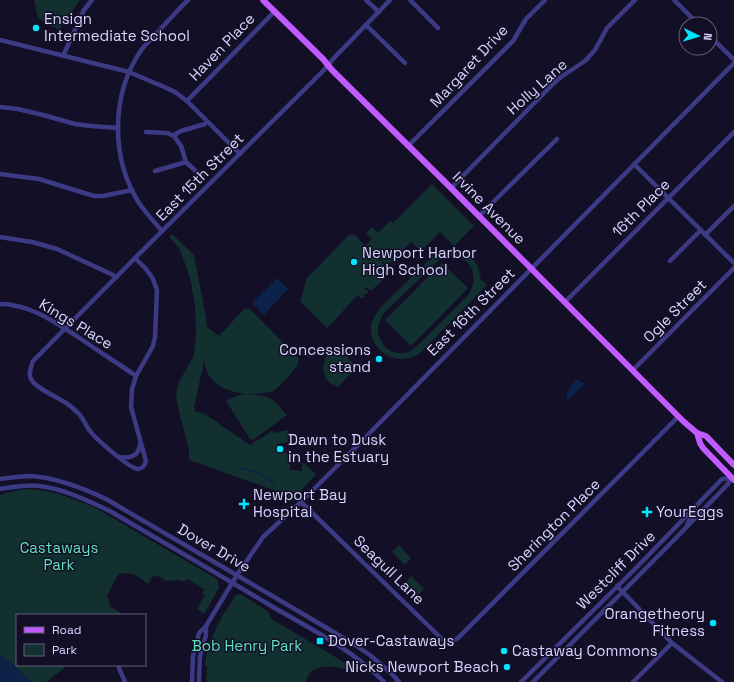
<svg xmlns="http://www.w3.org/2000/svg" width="734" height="682" viewBox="0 0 734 682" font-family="'Space Grotesk',sans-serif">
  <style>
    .green { fill: #12302f; fill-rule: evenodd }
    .water { fill: #0c2248 }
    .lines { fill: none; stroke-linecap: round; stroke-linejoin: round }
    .stream { stroke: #0c2248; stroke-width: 1.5 }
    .minor { stroke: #3d3a85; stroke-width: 4.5 }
    .major { stroke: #c25bff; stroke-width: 6 }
    .poi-dot { fill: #00e5ff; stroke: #130f26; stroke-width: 1.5 }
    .labels { text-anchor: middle; stroke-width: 3; stroke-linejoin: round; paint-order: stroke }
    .poi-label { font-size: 15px; fill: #d9d4ff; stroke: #130f26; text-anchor: start }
    .street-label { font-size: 15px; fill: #d9d4ff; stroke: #130f26 }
    .park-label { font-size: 15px; fill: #5fe0c0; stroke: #130f26 }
  </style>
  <rect width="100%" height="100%" fill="#130f26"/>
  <g class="green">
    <path d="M34,0H80L59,30L38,18Z"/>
    <path d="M432,184L474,226L454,246L440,232L421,251L411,242L387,266L366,245L372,239L366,233L372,227L378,233L390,221L393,223Z"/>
    <path d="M172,234L194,255L206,317L207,327L219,336L244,309H250L299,359C298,362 298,365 296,367C293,372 279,387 275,390C271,392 267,393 263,393C244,396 221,392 209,376C206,372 206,366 204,362L194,407L195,411L205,414L250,445L272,431L274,433L287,430L289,432L288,442L286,443L277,444V452L291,453L290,470L302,471V462L316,474L292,501L279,492L189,460V449L179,412L176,395L178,384L194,355L196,332L195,306L191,282L186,266L179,248L169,237Z"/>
    <path d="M349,235H355L391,272L371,291L366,287L364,289H366L368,292L367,294H364V298H360L358,295L327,328L300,301L307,278Z"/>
    <path d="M452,250C471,254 479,261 481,281L482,280L487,285L421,352C418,354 414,357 410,358C391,363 370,349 371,327C372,319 376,314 381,307L435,254L443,251ZM452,256C455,256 459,257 461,258C476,266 476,281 469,294L416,347C414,348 411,351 408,352C393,357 378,345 378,329C378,323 381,318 385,312L439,260L446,257Z"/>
    <path d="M442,263L468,288L411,346L385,320Z"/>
    <path d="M338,348L357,367L338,387C335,385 331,384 329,382C321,374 322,361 329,353C332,350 335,349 338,348Z"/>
    <path d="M245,394C271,396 270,396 287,415L253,440L250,439L226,401L238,395Z"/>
    <path d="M30,489L46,491L59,494L94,507L217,579L219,588L204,614L197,609L205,595L202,593L204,589L187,579H186L185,582L179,580L166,581L158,576L157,577L153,575L148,584L134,574L119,573L107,596L111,607L124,615H17V665H68L46,682H32L12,664L0,656V495C10,491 20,490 30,489Z"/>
    <path d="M399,545L411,558L405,565L392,552Z"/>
    <path d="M411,576L424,589L418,596L405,583Z"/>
    <path d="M238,594L242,595L269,612L270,618L347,664L344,669C335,666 317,665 310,673C308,676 307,679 306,682H208L206,680L207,667L205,666C207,640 219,622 233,599L235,596Z"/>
  </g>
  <g class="water">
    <path d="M277,278L288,289L264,315L252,303Z"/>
    <path d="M576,379L585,384L568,400L566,398C568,391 571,384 576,379Z"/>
    <path d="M0,656L12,664L32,682H0Z"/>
  </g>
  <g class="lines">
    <g class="stream">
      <path d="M223,461L225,462"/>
      <path d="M236,466C249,472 265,472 274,485"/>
    </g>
    <g class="minor">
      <path d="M366,0L379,12"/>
      <path d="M410,0L438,28"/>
      <path d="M674,0L698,24"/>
      <path d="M366,25L405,63"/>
      <path d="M710,36L734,60"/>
      <path d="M0,40L129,72L162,86L175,92L187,101L240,154"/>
      <path d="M63,56L84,10L92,0"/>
      <path d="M187,101L275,11"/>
      <path d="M0,107L18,109L43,115L75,124L91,126L118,128"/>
      <path d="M146,132L167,133L174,136L181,146L186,162L203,178"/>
      <path d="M174,135L181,131L205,124"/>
      <path d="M408,146L513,41L526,19L545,0"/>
      <path d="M634,164L734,263"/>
      <path d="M155,171L186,162"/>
      <path d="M0,174L39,179L94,196H103L132,190"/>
      <path d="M451,188L553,84L561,77L585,61L595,50L607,28L635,0"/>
      <path d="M479,216L557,139"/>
      <path d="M162,231C154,222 146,213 139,203C110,157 111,93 142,49C146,44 152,39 156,34C167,22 177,11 188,0"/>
      <path d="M705,235L734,206"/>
      <path d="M0,237L32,242L57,249L111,274L117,277"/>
      <path d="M135,258L146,269L153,279L157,290L155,337L153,346L136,376L132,389L131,407L146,461C145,465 142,469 138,469C130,469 95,438 90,431C86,426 84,420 80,415C76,411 71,406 66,403C57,397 35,388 31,379C28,373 31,367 33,361L135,258L323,71L333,59L390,0"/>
      <path d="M670,261L701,230"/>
      <path d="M565,302L734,132"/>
      <path d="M0,304C32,304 59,325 84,341C101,353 119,364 136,376"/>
      <path d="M633,370L734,268"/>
      <path d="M119,457C130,459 139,456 140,444"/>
      <path d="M0,479C10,478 21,476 31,476C58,478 83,488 106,499L293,608L352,643L370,655L393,675L399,682"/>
      <path d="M0,489C13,487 27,484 40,486C64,489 86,500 108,510C163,542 218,574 273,607C311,629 353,650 384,682"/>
      <path d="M301,502L442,639C449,642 454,642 459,637L679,416"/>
      <path d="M687,525L692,515L693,510"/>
      <path d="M617,586L672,643L722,682"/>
      <path d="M119,668L125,682"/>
      <path d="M192,682L193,656L199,633L206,626L237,575L263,537L301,502L344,459L734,63"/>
      <path d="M199,682L200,656L206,635V626"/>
      <path d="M521,682L637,567L722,479L731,478"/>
      <path d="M533,682L675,539L728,484L731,478"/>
      <path d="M633,682L672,643"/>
    </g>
    <g class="major">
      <path d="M263,0L323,59L332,70L451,188L683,421L697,433L706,436L734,465"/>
      <path d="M697,433L700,443L703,448L734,480"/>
    </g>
  </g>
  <g class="poi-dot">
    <circle cx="36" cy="28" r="4"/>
    <circle cx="354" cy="262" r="4"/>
    <circle cx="379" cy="359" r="4"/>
    <circle cx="280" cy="449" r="4"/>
    <path d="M242 498h4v4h4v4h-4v4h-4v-4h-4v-4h4z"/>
    <path d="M645 506h4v4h4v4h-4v4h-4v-4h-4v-4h4z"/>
    <circle cx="713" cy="623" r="4"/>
    <rect x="316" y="637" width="8" height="8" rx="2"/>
    <circle cx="504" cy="651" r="4"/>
    <circle cx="507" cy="667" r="4"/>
  </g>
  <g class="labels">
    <g class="poi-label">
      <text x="44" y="24">Ensign<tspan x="44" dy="17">Intermediate School</tspan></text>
      <text x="362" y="258">Newport Harbor<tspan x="362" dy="17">High School</tspan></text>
      <text x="371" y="355" text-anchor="end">Concessions<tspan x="371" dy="17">stand</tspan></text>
      <text x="288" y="445">Dawn to Dusk<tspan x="288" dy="17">in the Estuary</tspan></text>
      <text x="253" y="500">Newport Bay<tspan x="253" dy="17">Hospital</tspan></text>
      <text x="656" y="517">YourEggs</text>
      <text x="705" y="619" text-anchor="end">Orangetheory<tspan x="705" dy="17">Fitness</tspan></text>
      <text x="328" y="646">Dover-Castaways</text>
      <text x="512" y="656">Castaway Commons</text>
      <text x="499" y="672" text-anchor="end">Nicks Newport Beach</text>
    </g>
    <g class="street-label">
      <text transform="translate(222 47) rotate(-46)" y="5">Haven Place</text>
      <text transform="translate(469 66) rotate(-47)" y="5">Margaret Drive</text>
      <text transform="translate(537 87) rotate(-42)" y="5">Holly Lane</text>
      <text transform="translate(200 177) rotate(-45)" y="5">East 15th Street</text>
      <text transform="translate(489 208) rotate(45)" y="5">Irvine Avenue</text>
      <text transform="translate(641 208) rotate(-45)" y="5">16th Place</text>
      <text transform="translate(675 311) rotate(-45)" y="5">Ogle Street</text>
      <text transform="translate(471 312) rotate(-45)" y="5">East 16th Street</text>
      <text transform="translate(76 324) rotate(31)" y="5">Kings Place</text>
      <text transform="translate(554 525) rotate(-45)" y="5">Sherington Place</text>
      <text transform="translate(214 548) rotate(30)" y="5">Dover Drive</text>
      <text transform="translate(389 570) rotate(44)" y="5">Seagull Lane</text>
      <text transform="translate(616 570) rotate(-45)" y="5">Westcliff Drive</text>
    </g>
    <g class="park-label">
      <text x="59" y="553">Castaways<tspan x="59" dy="17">Park</tspan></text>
      <text x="247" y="651">Bob Henry Park</text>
    </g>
  </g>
  <rect x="16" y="614" width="130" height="52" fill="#130f26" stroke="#625e7d"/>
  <rect x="24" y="627" width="20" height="6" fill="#c25bff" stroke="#625e7d"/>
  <text x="52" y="634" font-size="12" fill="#d9d4ff">Road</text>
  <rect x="24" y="644" width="20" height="12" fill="#12302f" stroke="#625e7d"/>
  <text x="52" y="654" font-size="12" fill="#d9d4ff">Park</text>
  <g transform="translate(698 36) rotate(95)"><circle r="19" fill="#130f26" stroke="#625e7d"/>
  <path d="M0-3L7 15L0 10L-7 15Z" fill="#00e5ff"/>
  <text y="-6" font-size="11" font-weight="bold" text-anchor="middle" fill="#d9d4ff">N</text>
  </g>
</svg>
